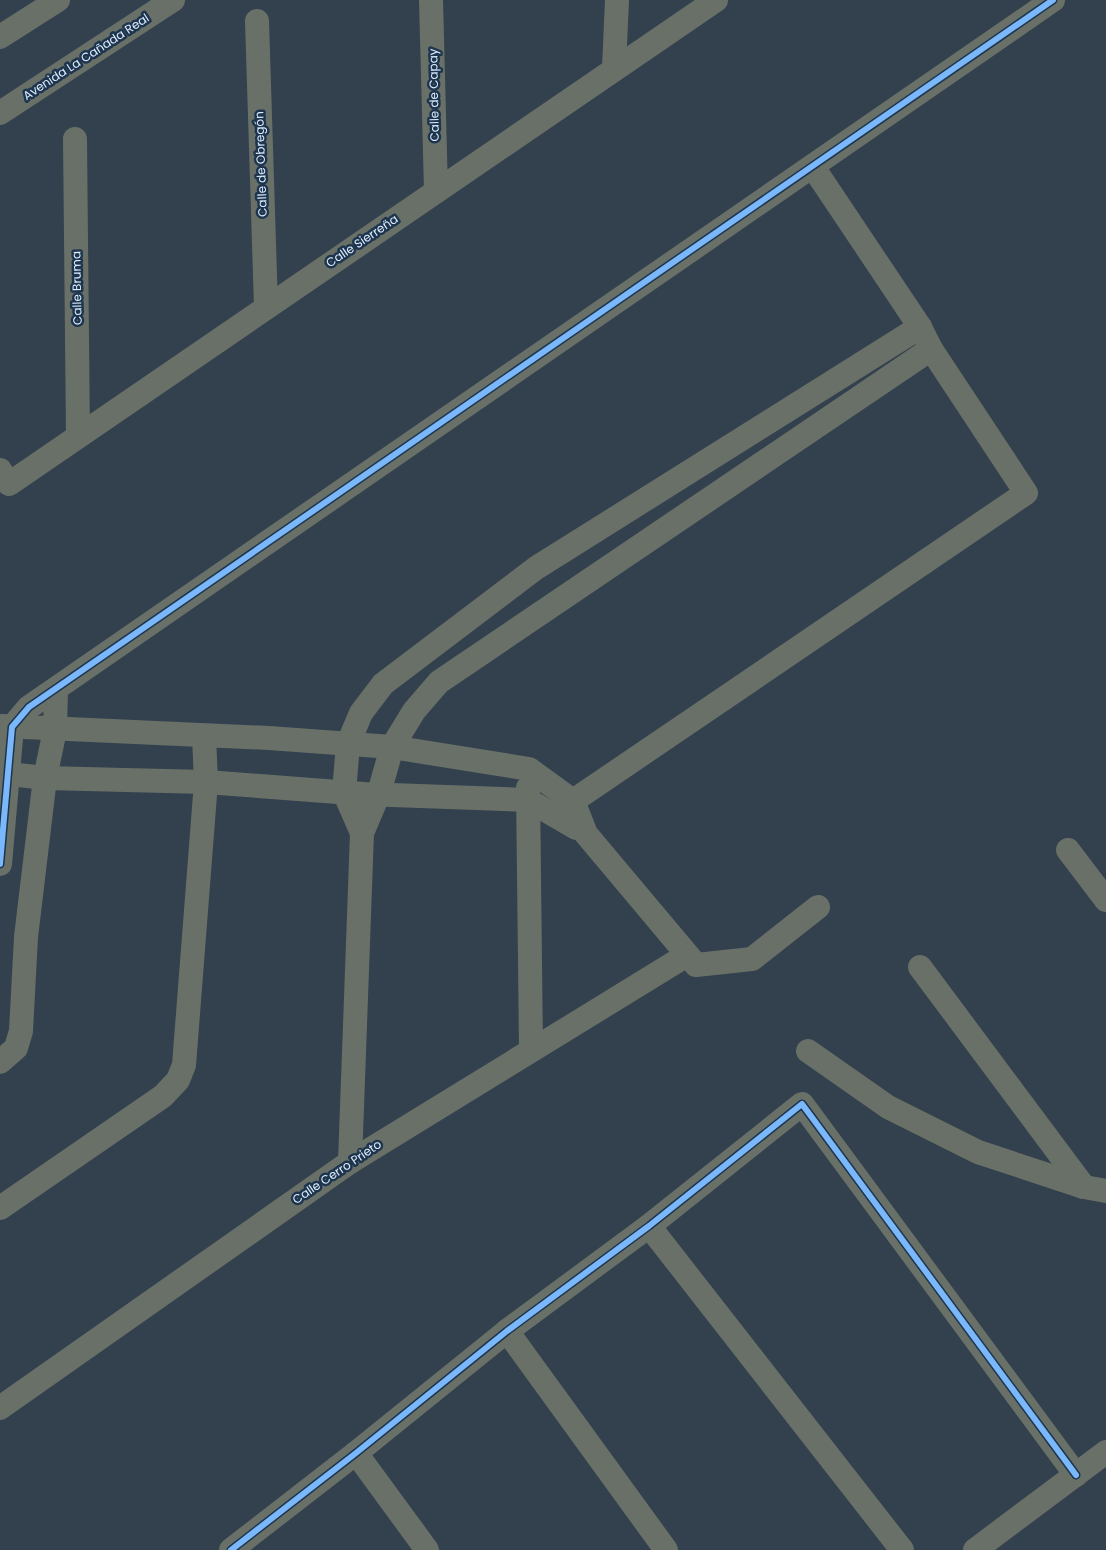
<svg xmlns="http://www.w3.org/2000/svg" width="1106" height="1550" viewBox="0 0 1106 1550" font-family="Poppins,sans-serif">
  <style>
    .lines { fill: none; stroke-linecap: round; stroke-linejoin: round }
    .minor { stroke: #697068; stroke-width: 24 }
    .cycleway-casing { stroke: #1d354e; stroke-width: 9 }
    .cycleway { stroke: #7ab7fb; stroke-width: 6 }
    .labels { text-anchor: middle; stroke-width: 5; stroke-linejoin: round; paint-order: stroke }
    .street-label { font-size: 12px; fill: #deedfd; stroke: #1d354e }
  </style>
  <rect width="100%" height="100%" fill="#33404e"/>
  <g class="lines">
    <g class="minor">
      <path d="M431,0L436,191"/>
      <path d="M257,21L266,307"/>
      <path d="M0,37L58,0"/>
      <path d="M614,68L617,0"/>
      <path d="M0,113L173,0"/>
      <path d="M75,139L78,436"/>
      <path d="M0,470L9,484L716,0"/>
      <path d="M2,726L269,738L392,747L529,769L573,801L586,834L696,965L752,959L818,907"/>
      <path d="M0,773L45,778L206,782L364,794L528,800L576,828"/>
      <path d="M528,788L531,1049"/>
      <path d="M562,819L573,801L1026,493L931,349L920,327L813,167"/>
      <path d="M362,833L344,792L348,744L361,713L383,684L536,568L920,327"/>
      <path d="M1068,850L1106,900"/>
      <path d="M0,864L12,727L29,707L1053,0"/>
      <path d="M920,967L1084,1187"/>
      <path d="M808,1051L888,1107L978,1152L1084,1187L1106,1191"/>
      <path d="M0,1062L16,1048L21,1031L26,937L45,778L55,730L56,690"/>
      <path d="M350,1162L362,833L379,793L392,747L414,711L439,682L931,349"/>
      <path d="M0,1208L163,1096L178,1080L184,1065L206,782L204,736"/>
      <path d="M649,1226L902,1550"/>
      <path d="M507,1331L666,1550"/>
      <path d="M0,1408L350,1162L687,955"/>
      <path d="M356,1453L427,1550"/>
      <path d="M231,1550L356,1453L507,1331L649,1226L802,1104L1076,1475"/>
      <path d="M975,1550L1106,1452"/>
    </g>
    <defs>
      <g id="cycleway">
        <path d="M0,864L12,727L29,707L1053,0"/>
        <path d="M231,1550L356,1453L507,1331L649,1226L802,1104L1076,1475"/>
      </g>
    </defs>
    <use href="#cycleway" class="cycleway-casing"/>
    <use href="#cycleway" class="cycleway"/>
  </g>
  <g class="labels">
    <g class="street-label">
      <text transform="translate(86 57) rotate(-33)" y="4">Avenida La Cañada Real</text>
      <text transform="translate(434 95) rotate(-91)" y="4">Calle de Capay</text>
      <text transform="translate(261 164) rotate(-92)" y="4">Calle de Obregón</text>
      <text transform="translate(362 241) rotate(-34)" y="4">Calle Sierreña</text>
      <text transform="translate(77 288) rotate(-91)" y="4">Calle Bruma</text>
      <text transform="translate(337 1172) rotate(-34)" y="4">Calle Cerro Prieto</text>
    </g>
  </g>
</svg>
